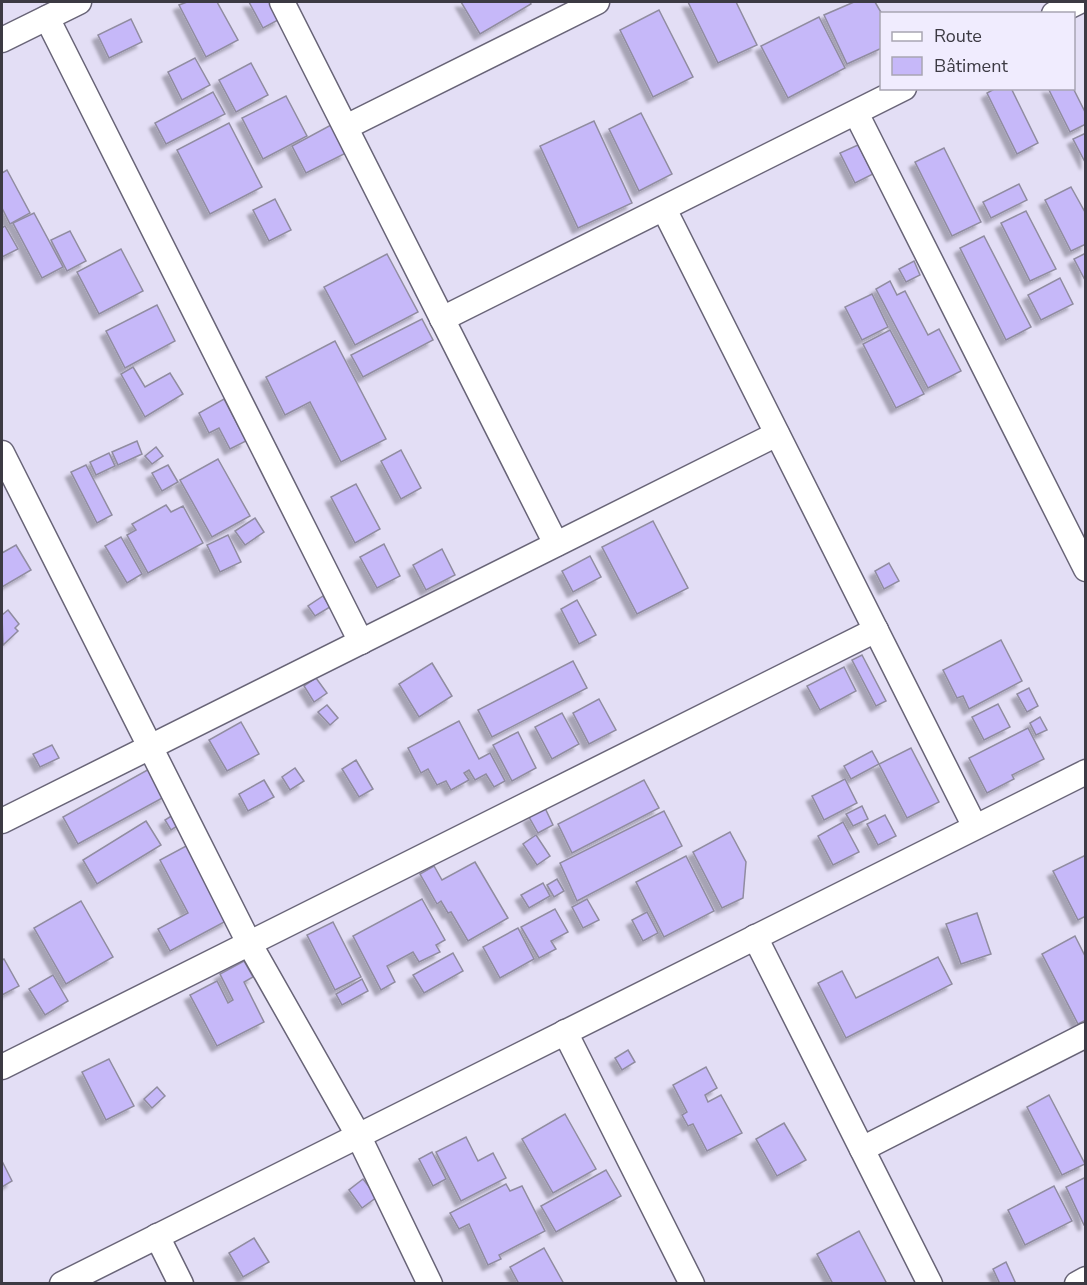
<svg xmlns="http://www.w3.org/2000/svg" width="1087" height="1285" viewBox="0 0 1087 1285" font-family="'Nunito Sans',sans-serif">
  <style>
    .building { fill: #c6b8f9; stroke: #908ca0; stroke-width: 1.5; filter: url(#shadow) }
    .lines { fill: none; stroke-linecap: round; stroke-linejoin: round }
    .minor-casing { stroke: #686477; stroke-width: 27 }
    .minor { stroke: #fff; stroke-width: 24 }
  </style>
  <defs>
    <filter id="shadow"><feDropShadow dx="-5.5" dy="5.5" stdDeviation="1.5" flood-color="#0004"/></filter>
  </defs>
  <rect width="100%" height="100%" fill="#e3def5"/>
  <g class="building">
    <path d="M187,2H217L238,40L206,57L179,5Z"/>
    <path d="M249,2H270L280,19L263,28Z"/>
    <path d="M461,2H530L531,4L480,34Z"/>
    <path d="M688,2H736L757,45L718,63Z"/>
    <path d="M854,2H875L882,14V48L847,64L824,15Z"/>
    <path d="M659,10L693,77L653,97L620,30Z"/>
    <path d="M819,17L845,68L788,98L761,46Z"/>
    <path d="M131,19L142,42L109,58L98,35Z"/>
    <path d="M195,58L210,85L182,100L168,72Z"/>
    <path d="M251,63L268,95L236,112L219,80Z"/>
    <path d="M996,88H1011L1038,143L1017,154L987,93Z"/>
    <path d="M1048,88H1073L1086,114V124L1070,132Z"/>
    <path d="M213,92L225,114L166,144L155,123Z"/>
    <path d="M286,96L307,136L263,159L242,118Z"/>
    <path d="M641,113L672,174L639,191L609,129Z"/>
    <path d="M594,121L632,203L578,228L540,146Z"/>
    <path d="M229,123L262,187L210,214L177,150Z"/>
    <path d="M331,125L346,153L306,173L292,146Z"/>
    <path d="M1086,133V164L1073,139Z"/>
    <path d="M858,145L873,174L855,183L840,153Z"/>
    <path d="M944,148L981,222L952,236L915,162Z"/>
    <path d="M7,170L30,213L10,224L2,208V173Z"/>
    <path d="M1019,184L1027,200L991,218L983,202Z"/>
    <path d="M1071,187L1086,214V244L1071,251L1045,200Z"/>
    <path d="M275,199L291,230L269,241L253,210Z"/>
    <path d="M1026,211L1056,269L1030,281L1001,223Z"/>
    <path d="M34,213L63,267L42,278L13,223Z"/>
    <path d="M5,226L18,249L2,257V228Z"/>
    <path d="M70,231L86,261L67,271L51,240Z"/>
    <path d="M984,236L1031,327L1006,340L960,248Z"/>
    <path d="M121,249L143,291L99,314L77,272Z"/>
    <path d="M1086,253V282L1074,259Z"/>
    <path d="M387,254L418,312L355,345L324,287Z"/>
    <path d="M914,261L920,275L906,282L899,269Z"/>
    <path d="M1060,278L1073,304L1041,320L1028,295Z"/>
    <path d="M890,281L897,295L905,291L928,335L939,329L961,371L928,388L876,289Z"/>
    <path d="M872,294L888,327L862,340L845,307Z"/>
    <path d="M157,305L175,341L125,368L106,331Z"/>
    <path d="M422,319L433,340L363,377L351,355Z"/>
    <path d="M890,330L924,394L896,408L863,344Z"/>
    <path d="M335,341L386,439L341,462L310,402L285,415L266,377Z"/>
    <path d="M133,367L145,387L170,373L183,394L145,417L121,374Z"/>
    <path d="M224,399L246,441L230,449L219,428L209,433L199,413Z"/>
    <path d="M137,441L142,454L118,465L112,452Z"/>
    <path d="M156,447L163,456L152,464L145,456Z"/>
    <path d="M401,450L421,488L401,499L381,461Z"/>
    <path d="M109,453L115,466L96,475L90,462Z"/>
    <path d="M218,459L250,516L212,537L180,480Z"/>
    <path d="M86,465L112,515L97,523L71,472Z"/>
    <path d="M168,465L178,482L162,491L152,473Z"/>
    <path d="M356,484L380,529L355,543L331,497Z"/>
    <path d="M166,505L171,512L183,506L203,543L148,573L127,535L136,530L132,524Z"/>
    <path d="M255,518L264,532L245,545L235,531Z"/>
    <path d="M653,521L688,588L637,614L602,547Z"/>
    <path d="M228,535L241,562L220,572L207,545Z"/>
    <path d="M121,537L142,574L127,583L105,546Z"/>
    <path d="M384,544L400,576L377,588L360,557Z"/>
    <path d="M16,545L31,570L2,587V553Z"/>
    <path d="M442,549L455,575L426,590L413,565Z"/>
    <path d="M590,556L601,577L573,592L562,571Z"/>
    <path d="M889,563L899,581L884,589L875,571Z"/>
    <path d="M323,596L330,607L315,616L308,606Z"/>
    <path d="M577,600L596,635L579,644L561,609Z"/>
    <path d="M8,610L19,624L15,628L18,631L3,645L2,615Z"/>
    <path d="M1001,640L1022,681L969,709L963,696L957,698L943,670Z"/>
    <path d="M862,655L886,701L876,706L852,660Z"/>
    <path d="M573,661L587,688L492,737L478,710Z"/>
    <path d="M432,663L452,696L419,717L399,684Z"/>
    <path d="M844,667L856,691L820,710L807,686Z"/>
    <path d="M316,678L327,693L314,702L304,686Z"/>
    <path d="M1029,688L1038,706L1027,712L1017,694Z"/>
    <path d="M599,699L616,730L589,744L573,713Z"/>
    <path d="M998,704L1010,727L984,740L972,717Z"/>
    <path d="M327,705L338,718L330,725L318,712Z"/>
    <path d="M562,713L579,744L552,759L535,727Z"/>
    <path d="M1040,717L1047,730L1036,735L1030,723Z"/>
    <path d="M459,721L479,759L490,753L505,781L494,787L486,774L475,780L469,770L464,773L469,780L451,790L446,781L437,785L428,769L421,773L408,748Z"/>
    <path d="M241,722L259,754L227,771L209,740Z"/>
    <path d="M1028,728L1044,759L1012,775L1014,779L987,793L969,758Z"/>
    <path d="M518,732L536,768L512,781L493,745Z"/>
    <path d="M52,745L59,758L40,767L33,754Z"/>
    <path d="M911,748L939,802L907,818L879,764Z"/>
    <path d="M872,751L879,764L851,779L844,766Z"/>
    <path d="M356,760L373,789L359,797L342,769Z"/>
    <path d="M151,768L166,796L78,844L63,817Z"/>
    <path d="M295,768L304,781L290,790L282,777Z"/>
    <path d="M845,779L857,803L824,820L812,796Z"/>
    <path d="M264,780L274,797L248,811L239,794Z"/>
    <path d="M644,780L659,808L572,853L558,824Z"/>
    <path d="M862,806L868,819L853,826L846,814Z"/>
    <path d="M545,808L553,825L538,833L529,817Z"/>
    <path d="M664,811L682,846L577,901L560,863Z"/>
    <path d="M176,813L182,823L171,830L165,820Z"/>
    <path d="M885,815L896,836L878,845L867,824Z"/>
    <path d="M146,821L161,845L97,884L83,860Z"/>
    <path d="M843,822L859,852L833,865L818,836Z"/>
    <path d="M730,832L746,862L743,898L722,908L693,852Z"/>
    <path d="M536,835L550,856L537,865L523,844Z"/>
    <path d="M188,845L228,920L170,951L158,929L188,913L160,860Z"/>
    <path d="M1086,855V916L1078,920L1053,871Z"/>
    <path d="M686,856L714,911L664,937L636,882Z"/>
    <path d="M475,862L508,918L468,941L451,912L448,913L441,901L437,904L420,874L434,866L442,880Z"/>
    <path d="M557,879L564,891L554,897L547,885Z"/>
    <path d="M543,883L550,896L529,908L521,895Z"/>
    <path d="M422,899L445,940L436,945L440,952L419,962L413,952L387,966L395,982L381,990L353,936Z"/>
    <path d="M587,899L599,920L583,928L572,907Z"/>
    <path d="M81,901L113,957L66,984L34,928Z"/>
    <path d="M555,909L568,932L551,941L556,949L539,958L521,927Z"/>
    <path d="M647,912L658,933L643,941L632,920Z"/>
    <path d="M977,913L991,954L961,964L946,924Z"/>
    <path d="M333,922L361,977L335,990L307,935Z"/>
    <path d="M518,928L534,959L500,978L483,947Z"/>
    <path d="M1075,936L1086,958V1020L1078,1024L1042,954Z"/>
    <path d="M453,953L463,971L424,993L413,975Z"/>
    <path d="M938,957L952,984L846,1038L818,983L842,971L856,998Z"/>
    <path d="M4,959L19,986L2,995V960Z"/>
    <path d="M244,961L253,977L244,982L264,1022L217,1046L190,995L217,981L228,1003L233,1000L220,974Z"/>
    <path d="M53,975L68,1001L45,1015L29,989Z"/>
    <path d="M362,979L368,991L342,1005L336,994Z"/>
    <path d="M628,1050L635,1062L622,1070L615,1058Z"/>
    <path d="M109,1059L134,1106L106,1120L82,1072Z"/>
    <path d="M706,1067L717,1088L705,1095L708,1102L721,1095L742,1133L707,1151L693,1124L688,1126L682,1115L687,1112L673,1085Z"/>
    <path d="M157,1087L165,1096L152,1108L144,1099Z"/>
    <path d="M1049,1095L1085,1164L1062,1175L1027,1107Z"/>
    <path d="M565,1114L596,1169L553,1193L522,1139Z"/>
    <path d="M784,1123L806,1160L777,1176L756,1139Z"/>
    <path d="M466,1137L478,1161L493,1153L506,1178L461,1201L436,1152Z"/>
    <path d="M432,1152L446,1179L433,1186L419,1159Z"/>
    <path d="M2,1161L12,1181L2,1187Z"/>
    <path d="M606,1170L621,1196L556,1232L541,1206Z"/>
    <path d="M1086,1177V1224L1084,1225L1066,1187Z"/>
    <path d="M363,1179L377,1197L362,1208L349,1190Z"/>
    <path d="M506,1184L510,1191L522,1186L545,1231L499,1255L501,1259L488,1265L469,1224L459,1229L450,1213Z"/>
    <path d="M1054,1186L1072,1221L1025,1245L1008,1210Z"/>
    <path d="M859,1231L887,1284H833L817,1254Z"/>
    <path d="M254,1238L269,1262L243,1277L229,1253Z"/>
    <path d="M544,1248L564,1284H519L510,1267Z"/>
    <path d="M1006,1262L1016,1284H1000L993,1269Z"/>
  </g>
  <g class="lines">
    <defs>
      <g id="minor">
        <path d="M282,2L556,544"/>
        <path d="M1054,14L1078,2"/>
        <path d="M47,18L361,642"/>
        <path d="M2,40L79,2"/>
        <path d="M856,113L1086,569"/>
        <path d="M346,127L597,2"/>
        <path d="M664,209L975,827"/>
        <path d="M442,319L904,88"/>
        <path d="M2,453L249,943L358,1135L430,1284"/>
        <path d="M2,821L777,434"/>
        <path d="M755,937L930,1284"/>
        <path d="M565,1032L692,1284"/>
        <path d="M2,1067L876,630"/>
        <path d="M862,1149L1086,1035"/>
        <path d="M157,1236L181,1284"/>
        <path d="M62,1284L1086,772"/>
        <path d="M1077,1284L1086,1279"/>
      </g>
    </defs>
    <use href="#minor" class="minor-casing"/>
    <use href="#minor" class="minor"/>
  </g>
  <rect width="1087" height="1285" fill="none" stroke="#3c3a43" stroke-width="6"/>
  <rect x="880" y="12" width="195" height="78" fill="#f0ecfe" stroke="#a8a5b3" stroke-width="1.5"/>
  <rect x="892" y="32" width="30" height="9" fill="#ffffff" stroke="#a8a5b3" stroke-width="1.5"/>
  <text x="934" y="42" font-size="18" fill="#3c3a43">Route</text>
  <rect x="892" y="57" width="30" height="18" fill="#c6b8f9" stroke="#a8a5b3" stroke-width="1.5"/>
  <text x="934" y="72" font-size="18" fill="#3c3a43">Bâtiment</text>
</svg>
